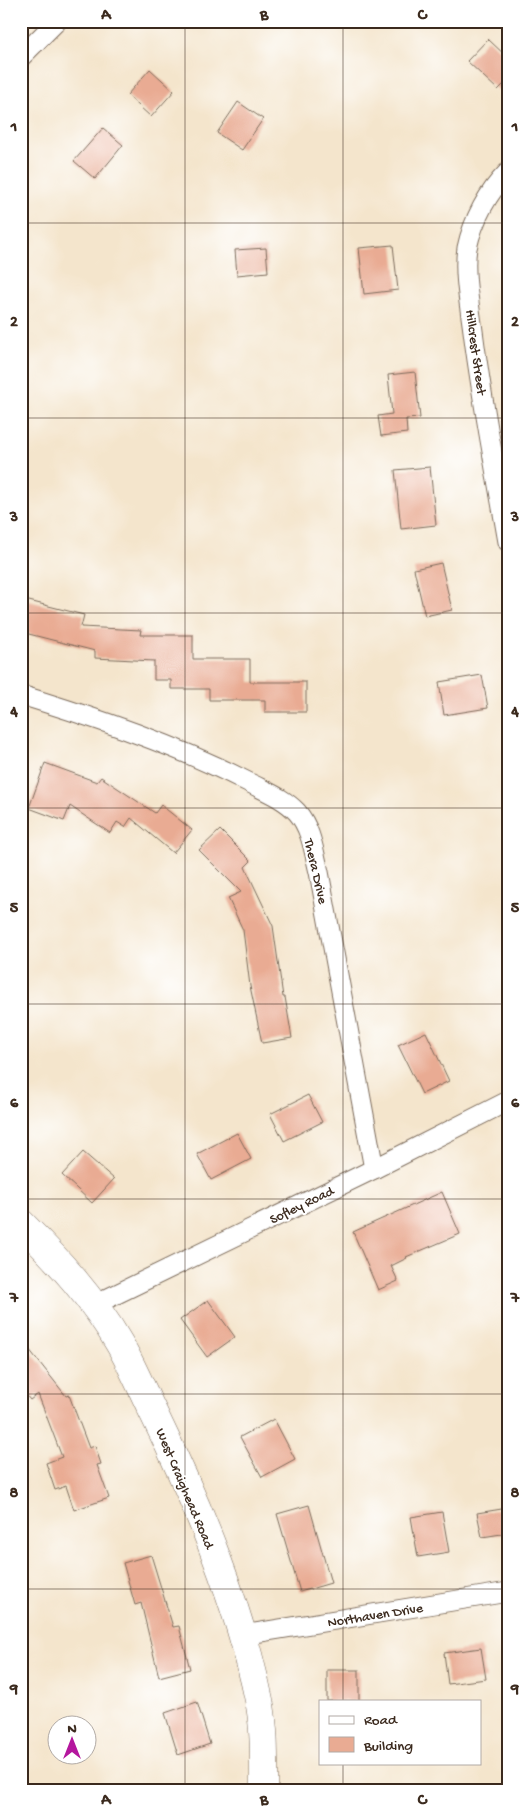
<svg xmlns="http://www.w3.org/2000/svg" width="529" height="1812" viewBox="0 0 529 1812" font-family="'Gochi Hand',sans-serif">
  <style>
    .building { fill: #e9ab93 }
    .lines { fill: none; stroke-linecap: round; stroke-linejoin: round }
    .street-casing { stroke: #7c6b5b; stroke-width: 21 }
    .secondary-casing { stroke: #7c6b5b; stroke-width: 29 }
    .street { stroke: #fff; stroke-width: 19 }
    .secondary { stroke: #fff; stroke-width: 28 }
    .grid { fill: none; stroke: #3b2a1e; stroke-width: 1; stroke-opacity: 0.55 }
    .labels { text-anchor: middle; stroke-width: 4; stroke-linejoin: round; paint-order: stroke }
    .street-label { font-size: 14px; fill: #3b2a1e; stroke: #fff }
    .neatline { fill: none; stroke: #3b2a1e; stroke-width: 2 }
    .grid-label { font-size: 16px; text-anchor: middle; font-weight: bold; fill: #3b2a1e }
  </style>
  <rect width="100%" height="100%" fill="#fff"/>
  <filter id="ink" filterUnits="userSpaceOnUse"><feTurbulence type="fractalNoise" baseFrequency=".02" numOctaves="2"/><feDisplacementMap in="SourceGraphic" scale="10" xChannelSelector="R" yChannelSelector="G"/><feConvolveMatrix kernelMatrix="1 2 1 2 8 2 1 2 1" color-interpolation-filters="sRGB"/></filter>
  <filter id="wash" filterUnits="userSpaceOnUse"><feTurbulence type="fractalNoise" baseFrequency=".0096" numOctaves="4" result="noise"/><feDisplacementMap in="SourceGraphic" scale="20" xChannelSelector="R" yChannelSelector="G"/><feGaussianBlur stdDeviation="1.12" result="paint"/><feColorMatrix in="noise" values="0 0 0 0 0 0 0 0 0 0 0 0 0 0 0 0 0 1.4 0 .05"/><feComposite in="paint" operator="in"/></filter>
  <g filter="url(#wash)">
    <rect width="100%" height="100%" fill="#f4e5cc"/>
    <g id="blocks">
      <g class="building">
        <path d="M488,39L508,58V80L498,90L467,61Z"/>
        <path d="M150,69L174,91L151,117L127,95Z"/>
        <path d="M238,102L263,119L242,150L217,133Z"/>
        <path d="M103,128L123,145L95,179L74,161Z"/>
        <path d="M393,245L398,290L364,294L359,248Z"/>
        <path d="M266,248L268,272L237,275L235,250Z"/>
        <path d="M415,372L420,418L406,419L407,433L381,436L378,416L392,414L388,375Z"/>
        <path d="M430,467L436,525L401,529L395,470Z"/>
        <path d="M441,563L452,610L425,616L414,569Z"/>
        <path d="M21,599L84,615L81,627L141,630L140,635H193V659H250V682H306V712H265V700H209V689H171V680H154V661L95,658V651L21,632Z"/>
        <path d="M482,675L488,708L444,715L439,682Z"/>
        <path d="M45,763L97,782L101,777L155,813L161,805L192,830L173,853L131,818L125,827L117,822L110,833L70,806L64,821L29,808Z"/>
        <path d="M220,830L251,861L245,867L273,926L283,997H285L292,1038L262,1043L250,986L243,930L228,898L241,892L199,850Z"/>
        <path d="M426,1032L449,1081L422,1094L398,1045Z"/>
        <path d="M308,1095L322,1122L284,1141L270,1114Z"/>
        <path d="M237,1133L251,1159L211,1180L197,1154Z"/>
        <path d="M83,1152L114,1179L92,1203L62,1175Z"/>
        <path d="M442,1192L460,1234L406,1257L407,1258L391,1266L398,1281L378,1290L353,1232Z"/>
        <path d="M208,1300L235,1337L207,1357L180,1320Z"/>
        <path d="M21,1339L66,1396L69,1395L89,1448L95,1446L101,1464L97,1465L109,1498L74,1510L66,1486L55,1490L46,1463L62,1457L38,1394L30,1400L21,1389Z"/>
        <path d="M274,1419L295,1459L262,1477L240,1437Z"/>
        <path d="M309,1505L331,1583L300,1592L277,1514Z"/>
        <path d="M508,1508V1533L482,1537L477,1513Z"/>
        <path d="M442,1512L449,1552L418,1557L411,1517Z"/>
        <path d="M151,1555L173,1627L179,1626L190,1669L159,1677L141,1603L135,1605L123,1563Z"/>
        <path d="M481,1648L486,1679L448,1684L444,1653Z"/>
        <rect x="327" y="1670" width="32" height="31"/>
        <path d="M197,1702L210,1744L178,1755L165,1713Z"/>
      </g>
    </g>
  </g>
  <g filter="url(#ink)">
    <use href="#blocks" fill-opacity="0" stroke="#7c6b5b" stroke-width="1"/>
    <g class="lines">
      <defs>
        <g id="street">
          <path d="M21,57L57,21"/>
          <path d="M508,172C488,192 473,220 467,248C463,272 470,307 473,331C482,402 496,472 508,542"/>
          <path d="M21,695C99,719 176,745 248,782C265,791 284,798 297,812C311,828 314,852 319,872L374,1169"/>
          <path d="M94,1305L374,1169L508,1101"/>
          <path d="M242,1635L508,1592"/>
        </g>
        <path id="secondary" d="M21,1223C57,1259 93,1298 119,1343C132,1365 142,1390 154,1414C198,1505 238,1601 259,1700C265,1729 264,1761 264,1791"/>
      </defs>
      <use href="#street" class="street-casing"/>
      <use href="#secondary" class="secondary-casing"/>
      <use href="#street" class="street"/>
      <use href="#secondary" class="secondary"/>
    </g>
  </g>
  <path class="grid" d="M185,21V1791M343,21V1701M21,223H508M21,418H508M21,613H508M21,808H508M21,1004H508M21,1199H508M21,1394H508M21,1589H508M343,1763V1791"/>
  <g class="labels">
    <g class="street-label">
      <text transform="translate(477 352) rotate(82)" y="5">Hillcrest Street</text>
      <text transform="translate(317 871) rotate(77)" y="5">Thera Drive</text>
      <text transform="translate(301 1204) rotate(-26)" y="5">Sofley Road</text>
      <text transform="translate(186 1488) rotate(67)" y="5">West Craighead Road</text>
      <text transform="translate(375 1614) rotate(-9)" y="5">Northaven Drive</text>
    </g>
  </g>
  <rect width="529" height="1812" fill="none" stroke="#fff" stroke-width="55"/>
  <rect x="319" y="1700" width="162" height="65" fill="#ffffff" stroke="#b1aaa5"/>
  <rect x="329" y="1716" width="25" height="8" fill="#ffffff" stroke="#b1aaa5"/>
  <text x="364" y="1724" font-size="15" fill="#3b2a1e">Road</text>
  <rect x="329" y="1737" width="25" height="15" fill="#e9ab93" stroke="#b1aaa5"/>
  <text x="364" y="1750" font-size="15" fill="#3b2a1e">Building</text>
  <g transform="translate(72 1740)"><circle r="24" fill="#ffffff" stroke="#b1aaa5"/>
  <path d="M0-4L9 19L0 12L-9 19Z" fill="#b5179e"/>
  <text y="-8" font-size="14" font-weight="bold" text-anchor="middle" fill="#3b2a1e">N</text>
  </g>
  <rect x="28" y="28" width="474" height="1756" class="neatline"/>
  <g class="grid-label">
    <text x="106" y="19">A</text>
    <text x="264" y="19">B</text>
    <text x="422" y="19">C</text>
    <text x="14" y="131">1</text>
    <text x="515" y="131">1</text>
    <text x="14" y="326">2</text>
    <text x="515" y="326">2</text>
    <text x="14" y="521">3</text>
    <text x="515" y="521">3</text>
    <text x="14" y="716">4</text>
    <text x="515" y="716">4</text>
    <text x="14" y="912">5</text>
    <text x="515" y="912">5</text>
    <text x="14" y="1107">6</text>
    <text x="515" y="1107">6</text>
    <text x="14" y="1302">7</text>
    <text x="515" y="1302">7</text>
    <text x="14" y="1497">8</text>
    <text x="515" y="1497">8</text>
    <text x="14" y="1693">9</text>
    <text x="515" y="1693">9</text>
    <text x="106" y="1804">A</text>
    <text x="264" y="1804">B</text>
    <text x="422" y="1804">C</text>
  </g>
</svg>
